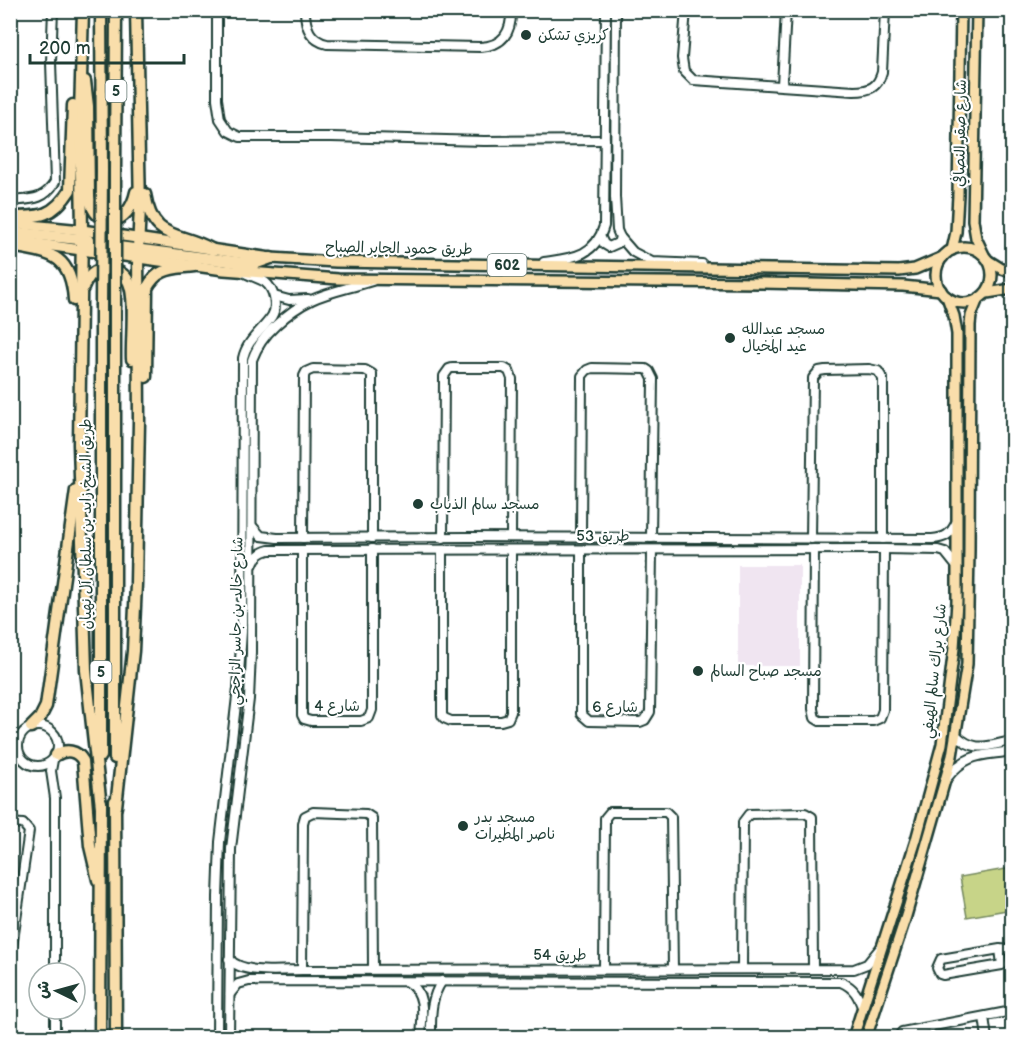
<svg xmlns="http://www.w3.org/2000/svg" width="1023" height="1048" viewBox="0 0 1023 1048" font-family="'Balsamiq Sans','Playpen Sans Arabic',sans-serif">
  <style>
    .built { fill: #f0e5f1 }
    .green { fill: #c7d488; stroke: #73885e; stroke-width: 1.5 }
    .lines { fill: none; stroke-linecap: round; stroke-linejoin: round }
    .minor-casing { stroke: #1f3d34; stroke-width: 12 }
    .major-casing { stroke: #1f3d34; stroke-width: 14 }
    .highway-casing { stroke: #1f3d34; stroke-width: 15 }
    .minor { stroke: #fff; stroke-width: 8 }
    .major { stroke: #f9deab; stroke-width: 9 }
    .highway { stroke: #f9deab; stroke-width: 10 }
    .highway-bridge-casing { stroke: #1f3d34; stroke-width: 15; stroke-linecap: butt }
    .highway-bridge { stroke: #f9deab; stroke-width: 10 }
    .poi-dot { fill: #1f3d34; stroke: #fff; stroke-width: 2 }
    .labels { text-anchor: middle; stroke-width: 4.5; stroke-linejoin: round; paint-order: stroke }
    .shield { fill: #fff; stroke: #627771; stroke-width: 1.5 }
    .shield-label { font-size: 14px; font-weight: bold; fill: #1f3d34 }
    .poi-label { font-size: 15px; fill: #1f3d34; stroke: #fff; text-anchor: start }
    .street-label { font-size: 15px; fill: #1f3d34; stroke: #fff }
  </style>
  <rect width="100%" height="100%" fill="#fff"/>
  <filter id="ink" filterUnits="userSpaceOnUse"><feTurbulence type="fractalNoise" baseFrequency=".0167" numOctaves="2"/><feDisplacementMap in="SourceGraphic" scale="12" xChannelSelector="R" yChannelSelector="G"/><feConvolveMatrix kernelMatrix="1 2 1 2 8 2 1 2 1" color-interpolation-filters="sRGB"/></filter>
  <g filter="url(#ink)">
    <rect class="built" x="738" y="565" width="62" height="101"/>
    <path class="green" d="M1012,868V909L967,917L960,877Z"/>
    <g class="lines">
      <defs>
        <g id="minor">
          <path d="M217,10V99L220,119L228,131L240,137H332L484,141L605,140"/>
          <path d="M305,10C305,27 310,40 327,44L480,47C503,46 512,32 511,10"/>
          <path d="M616,10L615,197L617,230L620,237L633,252L652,262L702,264"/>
          <path d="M686,10L682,58L684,71L693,80L854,91C870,91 878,87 882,72L885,10"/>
          <path d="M782,85L786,10"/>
          <path d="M10,201C32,199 43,201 55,182L51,62L53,10"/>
          <path d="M601,238L604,244L609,247L618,243L620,237"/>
          <path d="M544,262C571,258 595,257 604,226L606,10"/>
          <path d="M274,296L289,300L308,299"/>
          <path d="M252,526L261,536L277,538L469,537L932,539C945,538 950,535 956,523"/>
          <path d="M581,537L582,376L587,370L592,368L646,369L649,371L653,379L651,538"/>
          <path d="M303,538L304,376L306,372L313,369L365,370L372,374V538"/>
          <path d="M443,538L444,376L449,369L452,368H504L509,371L512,379L511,537"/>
          <path d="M811,539L813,378L819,371L825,370L869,369L878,371L883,379V539"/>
          <path d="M814,549L813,709L815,718L820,721H873L880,718L883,710L884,549"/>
          <path d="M302,550V715L304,719L311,721H361L369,718L372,710V549"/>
          <path d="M442,550V715L444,718L451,721H501L508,719L511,712V550"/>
          <path d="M581,550V714L589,721L640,722L645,720L650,712L652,550"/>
          <path d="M253,564C255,557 261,552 269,550L884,549L938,550L945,552L957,567"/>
          <circle cx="38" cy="746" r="20"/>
          <path d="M956,735C976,754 988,745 1012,741"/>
          <path d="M53,760L51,771L55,798V973"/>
          <path d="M947,778C967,752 983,756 1012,751"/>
          <path d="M10,823L23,824L29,831L10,961"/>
          <path d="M1000,949L1002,965L943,975L940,974L937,968L941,959L1000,949L1012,950"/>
          <path d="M229,959C243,975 282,970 302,970L854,969L867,964L881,947"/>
          <path d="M604,969L605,818L610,812H666L671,817L673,969"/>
          <path d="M742,969L743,822L749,814L805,813L812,817L813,969"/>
          <path d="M302,970L303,823L305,816L313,812L366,814L372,818L373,969"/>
          <path d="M408,982C427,993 422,1018 421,1038"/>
          <path d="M230,994L238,984L249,981L841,982C855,988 858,996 863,1009"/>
          <path d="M55,1009V1038"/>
          <path d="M984,1017L987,1038"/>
          <path d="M217,1038L218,897L220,842L238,688L242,632L243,358C247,340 262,331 272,316C278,306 274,289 265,282C259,278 250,276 243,272"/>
          <path d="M229,1038L231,849L249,699L251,653L252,360C257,346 265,335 276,325C310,293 331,294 372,281"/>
          <path d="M431,1038C431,1016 430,999 442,981"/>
          <path d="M897,1038L902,1032L1012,1011"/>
        </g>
        <g id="major">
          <path d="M977,10L973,220L976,238L984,255"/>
          <path d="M10,223L82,230L271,258L336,262L899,271L915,269L943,257"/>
          <path d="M10,240L224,270L338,279L762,283L903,286L941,290"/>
          <circle cx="964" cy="275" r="28"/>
          <path d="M952,250L956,232L958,195L961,10"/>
          <path d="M989,261L1002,269L1012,272"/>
          <path d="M987,293L1012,289"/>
          <path d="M853,1038L916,840L942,744L954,648L957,601V334L954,316L947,297"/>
          <path d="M866,1038L906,916L952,756L967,664L969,550L970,325L971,316L977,301"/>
        </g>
        <g id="highway">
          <path d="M83,10L80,113L82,230L79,444L86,670L101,807"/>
          <path d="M101,10L102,171"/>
          <path d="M85,81L88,106L89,196C96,233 129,226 136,192"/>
          <path d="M115,171L116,10"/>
          <path d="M145,194C153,243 179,230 213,250"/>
          <path d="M10,217C40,217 53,217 70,190L73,105"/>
          <path d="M10,232L88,240"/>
          <path d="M10,246C50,253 71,253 74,300"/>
          <path d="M81,249L85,246L95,244L244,263H257L271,258"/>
          <path d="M83,288C88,276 94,269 107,269C116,269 126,274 129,283C136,299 131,340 132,359"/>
          <path d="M101,306V756"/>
          <path d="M115,307V758"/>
          <path d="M146,377L147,288C158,267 173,269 194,266"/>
          <path d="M31,727L40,718L46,706L76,490"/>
          <path d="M56,755C66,749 77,750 83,761L90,846L98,880"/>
          <path d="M115,801L116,1038"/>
          <path d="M116,807L133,651L136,584L139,421L138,249L140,208L136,10"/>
          <path d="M100,1038L101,802"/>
        </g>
      </defs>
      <use href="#minor" class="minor-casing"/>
      <use href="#major" class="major-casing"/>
      <use href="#highway" class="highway-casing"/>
      <use href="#minor" class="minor"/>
      <use href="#major" class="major"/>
      <use href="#highway" class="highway"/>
      <defs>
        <g id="highway-bridge">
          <path d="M101,306L102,171"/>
          <path d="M115,307V171"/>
        </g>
      </defs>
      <use href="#highway-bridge" class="highway-bridge-casing"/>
      <use href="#highway-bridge" class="highway-bridge"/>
    </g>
  </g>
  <g class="poi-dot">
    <circle cx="526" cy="35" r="6"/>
    <circle cx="730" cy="338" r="6"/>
    <circle cx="418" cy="504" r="6"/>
    <circle cx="698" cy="671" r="6"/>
    <circle cx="463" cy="826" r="6"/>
  </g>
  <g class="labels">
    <g class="shield">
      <rect x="105.5" y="80" width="21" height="22" rx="4.5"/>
      <rect x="487.5" y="254" width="39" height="22" rx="4.5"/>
      <rect x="90.5" y="661" width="21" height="22" rx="4.5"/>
    </g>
    <g class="shield-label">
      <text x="116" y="96">5</text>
      <text x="507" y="270">602</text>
      <text x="101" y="677">5</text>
    </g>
    <g class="poi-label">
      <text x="538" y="40">كريزي تشكن</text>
      <text x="742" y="334">مسجد عبدالله<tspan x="742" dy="17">عيد المخيال</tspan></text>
      <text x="430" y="509">مسجد سالم الذياب</text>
      <text x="710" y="676">مسجد صباح السالم</text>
      <text x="475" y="822">مسجد بدر<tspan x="475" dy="17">ناصر المطيرات</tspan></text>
    </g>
    <g class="street-label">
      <text transform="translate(960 133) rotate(-89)" y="5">شارع صقر النصافي</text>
      <text transform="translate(399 248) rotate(1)" y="5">طريق حمود الجابر الصباح</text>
      <text transform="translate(86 524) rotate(-90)" y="5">طريق الشيخ زايد بن سلطان آل نهيان</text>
      <text x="603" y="541">طريق 53</text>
      <text transform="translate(236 621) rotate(-89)" y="5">شارع خالد بن جاسر الراجحي</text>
      <text transform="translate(934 671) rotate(-84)" y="5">شارع براك سالم الهيفي</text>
      <text x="337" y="711">شارع 4</text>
      <text x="615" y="712">شارع 6</text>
      <text x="560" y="960">طريق 54</text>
    </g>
  </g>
  <rect width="1023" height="1048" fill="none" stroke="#fff" stroke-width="36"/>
  <rect x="18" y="18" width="987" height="1012" fill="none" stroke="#1f3d34" stroke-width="2" filter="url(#ink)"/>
  <g transform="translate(57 991) rotate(275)"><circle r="28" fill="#ffffff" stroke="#a5b1ae" stroke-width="1.5"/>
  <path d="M0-4.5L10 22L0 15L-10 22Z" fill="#1f3d34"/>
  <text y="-9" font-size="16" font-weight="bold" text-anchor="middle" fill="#1f3d34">ش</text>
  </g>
  <path d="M30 54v9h154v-9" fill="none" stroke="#1f3d34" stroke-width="3"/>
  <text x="39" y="54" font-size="18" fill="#1f3d34" stroke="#ffffff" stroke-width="4.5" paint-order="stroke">200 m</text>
</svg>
